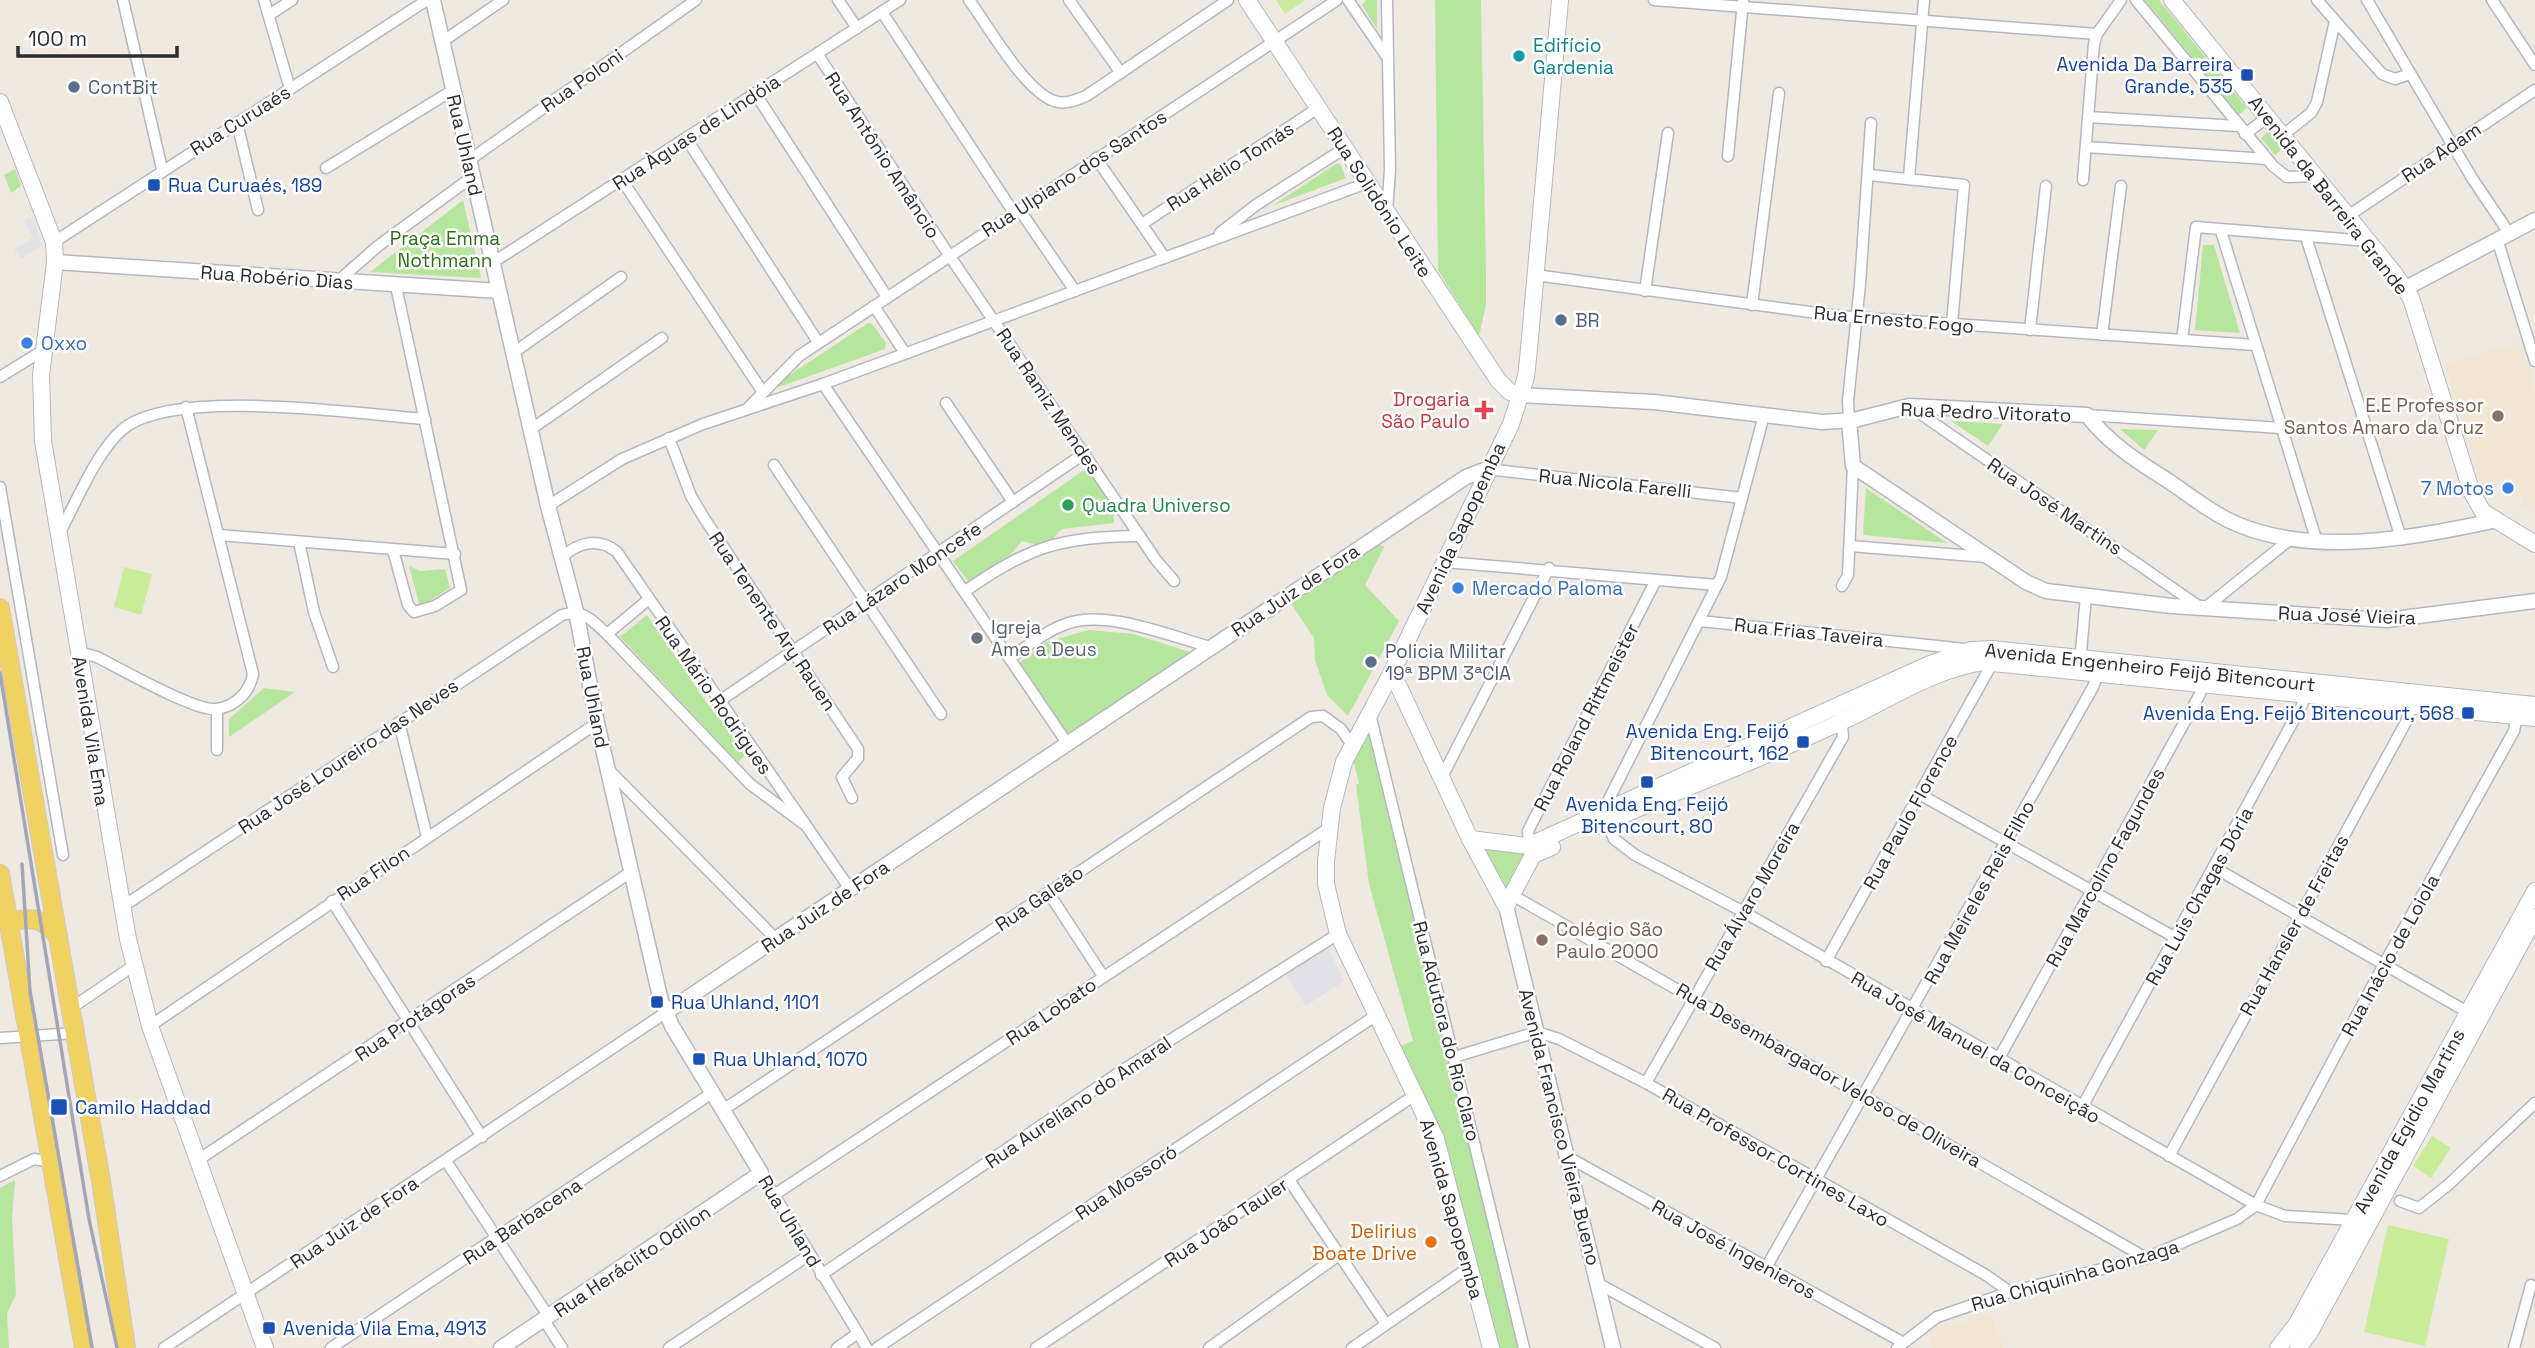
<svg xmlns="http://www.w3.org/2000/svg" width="2535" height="1348" viewBox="0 0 2535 1348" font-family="'Space Grotesk',sans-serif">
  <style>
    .industrial { fill: #e3e1e8 }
    .education { fill: #f0e6d1 }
    .green { fill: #b6e59e }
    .pitch { fill: #c9ec9a }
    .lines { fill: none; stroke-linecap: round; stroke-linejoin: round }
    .minor-casing { stroke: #b4b7c1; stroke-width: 13 }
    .tertiary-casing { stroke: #b4b7c1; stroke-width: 17 }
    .secondary-casing { stroke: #b4b7c1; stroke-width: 18 }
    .primary-casing { stroke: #c9c9c9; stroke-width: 20 }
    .minor { stroke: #fff; stroke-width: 10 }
    .tertiary { stroke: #fff; stroke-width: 14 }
    .secondary { stroke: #fff; stroke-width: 16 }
    .primary { stroke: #f2d163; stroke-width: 18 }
    .rail { stroke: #a3a6b8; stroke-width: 3.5 }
    .culture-dot { fill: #0f9aa8; stroke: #fff; stroke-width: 2.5 }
    .transit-dot { fill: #1a4fb4; stroke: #fff; stroke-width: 2.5 }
    .service-dot { fill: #5c6f8a; stroke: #fff; stroke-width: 2.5 }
    .shop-dot { fill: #3f7fe0; stroke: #fff; stroke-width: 2.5 }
    .health-dot { fill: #e0444e; stroke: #fff; stroke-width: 2.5 }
    .education-dot { fill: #8d6e63; stroke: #fff; stroke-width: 2.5 }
    .leisure-dot { fill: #2e9e5b; stroke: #fff; stroke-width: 2.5 }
    .worship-dot { fill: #6b7280; stroke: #fff; stroke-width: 2.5 }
    .food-dot { fill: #e8710a; stroke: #fff; stroke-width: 2.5 }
    .labels { text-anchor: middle; stroke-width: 5; stroke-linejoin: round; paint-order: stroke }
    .culture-label { font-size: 19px; fill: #0d838f; stroke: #fff; text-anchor: start }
    .transit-label { font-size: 19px; fill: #164399; stroke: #fff; text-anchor: start }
    .street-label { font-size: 19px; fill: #2e2e2e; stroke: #fff }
    .service-label { font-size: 19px; fill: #4e5e75; stroke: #fff; text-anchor: start }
    .park-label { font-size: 19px; fill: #2c6e1b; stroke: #fff }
    .shop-label { font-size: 19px; fill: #366cbe; stroke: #fff; text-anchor: start }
    .health-label { font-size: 19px; fill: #be3a42; stroke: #fff; text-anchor: end }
    .education-label { font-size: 19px; fill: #785e54; stroke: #fff; text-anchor: end }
    .leisure-label { font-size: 19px; fill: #27864d; stroke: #fff; text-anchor: start }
    .worship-label { font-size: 19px; fill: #5b616d; stroke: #fff; text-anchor: start }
    .food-label { font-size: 19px; fill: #c56008; stroke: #fff; text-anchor: end }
  </style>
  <rect width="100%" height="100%" fill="#efe9e1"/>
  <g class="industrial">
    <path d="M29,216L36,225L42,245L21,259L14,250L33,238L24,221Z"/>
    <path d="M1325,947H1328L1344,981L1306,1006L1284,972Z"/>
  </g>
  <g class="education">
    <path d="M2520,342L2535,391V503L2524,507L2514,476L2482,486L2445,365Z"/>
    <path d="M1990,1314L2003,1348H1932L1930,1344L1929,1331Z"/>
  </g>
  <g class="green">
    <path d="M1366,0H1377V29L1362,5Z"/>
    <path d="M1435,0H1481L1486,271V305L1479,336L1438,270Z"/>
    <path d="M2145,0H2159L2247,108L2239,115Z"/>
    <path d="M2268,132L2282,149L2275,155L2261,138Z"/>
    <path d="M1336,164H1340L1346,178L1272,206Z"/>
    <path d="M15,169L21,186L11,193L4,175Z"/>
    <path d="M463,200L481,278L370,272Z"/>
    <path d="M2203,245H2214L2240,333L2195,330Z"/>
    <path d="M868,323L872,324L886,343L885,349L776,388V384Z"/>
    <path d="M1951,421L2003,424L1988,446Z"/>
    <path d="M2120,429L2158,430L2144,450Z"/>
    <path d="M1087,468L1113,507L1114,523L1062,529L1045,547L1022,541L1010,555L968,581L953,561Z"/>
    <path d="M1866,488L1947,543L1863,535Z"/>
    <path d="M1379,544L1384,547L1365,585L1399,621L1348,716L1327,695L1315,660L1314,638L1290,602Z"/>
    <path d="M409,566L420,571L445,569L450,588L420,607Z"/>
    <path d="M647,615L709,706L748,753L738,762L620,637Z"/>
    <path d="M1089,630L1133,634L1190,652L1070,737L1019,663L1046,642Z"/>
    <path d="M264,688L295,692L229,737V719Z"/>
    <path d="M1371,725L1521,1348H1489L1431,1110L1400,1046L1413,1041L1369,884L1356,785L1359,783L1353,759Z"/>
    <path d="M1470,839L1533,855L1506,906Z"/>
    <path d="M15,1180L12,1218L16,1295L7,1313L9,1348H0V1188Z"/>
  </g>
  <g class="pitch">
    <path d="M1276,0H1305L1285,14Z"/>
    <path d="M124,567L152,574L141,615L114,607Z"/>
    <path d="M2432,1136L2451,1148L2431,1178L2413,1166Z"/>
    <path d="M2388,1225L2449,1239L2425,1346L2364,1332Z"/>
  </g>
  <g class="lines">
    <defs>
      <g id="minor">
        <path d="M123,0L162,169"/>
        <path d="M264,0L290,89"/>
        <path d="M838,0L857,28"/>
        <path d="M969,0C989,27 1024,90 1054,101C1065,105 1076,100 1086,96L1228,0"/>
        <path d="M1069,0L1121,73"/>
        <path d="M1348,0L1387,57"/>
        <path d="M1654,0L2097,34"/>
        <path d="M2136,0L2273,166L2287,177L2316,176"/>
        <path d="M2317,0L2382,74L2395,79L2410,74"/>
        <path d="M2367,0L2472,178L2509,233"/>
        <path d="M2492,0L2535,65"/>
        <path d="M882,12L1014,213"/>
        <path d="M269,15L292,0"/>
        <path d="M442,42L503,0"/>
        <path d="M818,55L949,255L1156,560L1174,581"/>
        <path d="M755,93L887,297"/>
        <path d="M2088,117L2238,126"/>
        <path d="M237,123L258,210"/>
        <path d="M2245,134L2268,117"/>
        <path d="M2283,135L2311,113L2317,102L2335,21"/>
        <path d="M686,138L818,342"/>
        <path d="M2086,147L2267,159"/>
        <path d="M1728,156L1743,2"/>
        <path d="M1096,158L1165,258"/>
        <path d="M468,161L696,0"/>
        <path d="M326,168L453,90"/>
        <path d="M1869,175L1964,185L1952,324"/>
        <path d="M1909,178L1924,0"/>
        <path d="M622,180L762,391"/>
        <path d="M2083,180L2094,44L2097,34L2121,0"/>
        <path d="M1019,209L1075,291"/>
        <path d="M1387,212L1390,170L1387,0"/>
        <path d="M2348,216L2535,90"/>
        <path d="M1142,224L1318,108"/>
        <path d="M2221,231L2316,539"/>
        <path d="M1220,233L1256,205L1345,148"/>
        <path d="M2306,237L2401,538"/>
        <path d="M2497,239L2535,361"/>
        <path d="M54,242L427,0"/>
        <path d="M492,263L900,0"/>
        <path d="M1535,275L1839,316L2255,345"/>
        <path d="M338,281L378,246L472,177"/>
        <path d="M1645,291L1668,133"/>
        <path d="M1752,305L1779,93"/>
        <path d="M874,306L905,353"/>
        <path d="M2030,330L2046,186"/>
        <path d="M2102,335L2121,186"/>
        <path d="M2182,340L2196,227L2368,241"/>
        <path d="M513,353L621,277"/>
        <path d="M0,377L42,351"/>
        <path d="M823,384L1067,743"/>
        <path d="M946,403L1013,502"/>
        <path d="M1909,406L2200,607"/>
        <path d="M749,407L799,356L1337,0"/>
        <path d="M1764,415L1721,577L1602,813L1614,839L1635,855L1742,911L2256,1205L2285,1216L2353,1220L2358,1223"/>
        <path d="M2087,415L2281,428"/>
        <path d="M1849,420L1848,401L1860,284L1871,123"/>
        <path d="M530,430L662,338"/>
        <path d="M669,438L691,496L704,518L858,749V758L842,777L852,798"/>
        <path d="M774,465L941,714"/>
        <path d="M1487,469L1742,498"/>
        <path d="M0,487L63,855"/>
        <path d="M548,506L622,459L703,424L823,384L1367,183"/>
        <path d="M59,534C76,503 96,452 123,429C175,387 357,414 425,419"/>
        <path d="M219,535L455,554"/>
        <path d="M299,542L314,612L333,667"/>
        <path d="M1850,546L1986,557"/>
        <path d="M393,550L408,605L414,612L435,606L461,590L396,286"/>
        <path d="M561,558C578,542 599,537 617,552L850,889"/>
        <path d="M1445,562L1717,585"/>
        <path d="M1842,586L1848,575L1853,466"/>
        <path d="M965,591C1031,546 1059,537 1140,536"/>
        <path d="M2205,608L2293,537"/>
        <path d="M1700,621L1965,649"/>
        <path d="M607,634L649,599"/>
        <path d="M79,652L97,657C119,668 196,712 216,709C235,707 250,692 253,674L186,407"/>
        <path d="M1010,658C1028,646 1046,631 1066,624C1106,609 1170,636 1210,647"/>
        <path d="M2080,663L2086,596"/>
        <path d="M718,702L1085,453"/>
        <path d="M217,709V750"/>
        <path d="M1370,714L1524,1348"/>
        <path d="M399,722L427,837"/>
        <path d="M607,768L776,939"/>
        <path d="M1441,779L1549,568"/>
        <path d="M1921,795L2176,938"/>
        <path d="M1530,850L1528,831L1656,580"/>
        <path d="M2215,868L2471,1014"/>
        <path d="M1048,892L1103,976"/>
        <path d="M1512,895L2146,1258"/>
        <path d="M332,901L482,1137"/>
        <path d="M122,907L562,615C583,609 592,620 607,634L750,784L804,824"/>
        <path d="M1826,961L1993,662"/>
        <path d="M70,1009L133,966"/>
        <path d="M150,1026L597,723"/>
        <path d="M0,1038L75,1033"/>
        <path d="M1454,1057L1537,1032L1559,1039L1646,1083L1986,1275L2010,1292"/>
        <path d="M1998,1060L2200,694L2205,679"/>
        <path d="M1646,1083L1843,737L1841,715"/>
        <path d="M2082,1107L2302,705L2306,691"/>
        <path d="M723,1110L1311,717L1323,716L1341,729L1352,745"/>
        <path d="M1566,1156L1902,1342"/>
        <path d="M2169,1156L2406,722L2413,702"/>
        <path d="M198,1160L631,872"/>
        <path d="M446,1161L549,1317"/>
        <path d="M761,1173L867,1348"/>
        <path d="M0,1176L34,1159L50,1162"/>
        <path d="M1289,1180L1386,1324"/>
        <path d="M774,1195L1329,828"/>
        <path d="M2400,1201L2419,1208L2448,1185L2535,1103"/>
        <path d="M1767,1266L2093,687L2099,670"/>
        <path d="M821,1275L1123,1070L1338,934"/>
        <path d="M1599,1284L1715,1348"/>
        <path d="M544,1320L562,1348"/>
        <path d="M164,1348L665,1013"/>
        <path d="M331,1348L712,1093"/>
        <path d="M669,1348L809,1255"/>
        <path d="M837,1348L858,1333"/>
        <path d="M877,1348L1375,1016"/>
        <path d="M1036,1348L1415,1095"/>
        <path d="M1209,1348L1339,1255"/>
        <path d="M1352,1348L1471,1266"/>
        <path d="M1897,1348L1937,1317L2010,1292L2146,1258L2237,1219L2256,1205L2384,964L2514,731L2518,710"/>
        <path d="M2514,1348L2531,1285"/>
      </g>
      <g id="tertiary">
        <path d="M433,0L548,506L576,611L597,723L661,1001L672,1026L761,1173L501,1348"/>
        <path d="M55,262L499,291"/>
        <path d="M2404,289L2535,220"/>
        <path d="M1521,395L1654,402L1822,422L1854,420L1909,406L2087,415C2109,444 2140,463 2170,482C2189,495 2208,510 2228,520C2307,559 2416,538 2497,520"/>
        <path d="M1849,420L1853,466L2026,582L2046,591L2172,606L2387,620L2535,601"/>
        <path d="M1506,906L1613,1348"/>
        <path d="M665,1013L1466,477L1487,469"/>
      </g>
      <g id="secondary">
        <path d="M1247,0L1498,380L1510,392L1521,395"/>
        <path d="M2172,0L2394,273L2411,298L2472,493L2483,512L2535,544"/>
        <path d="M0,102L54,242L55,262L41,375L43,441L128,939L150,1026L265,1348"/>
        <path d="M1392,672L1470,839L1506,906"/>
        <path d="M1598,826C1680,789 1764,758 1845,720C1890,699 1934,669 1983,662L2535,718"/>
        <path d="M1470,839L1528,846L1930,664L1971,650L1992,649L2535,705"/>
        <path d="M1506,906L1533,855L1552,847"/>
        <path d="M1491,1348L1436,1139L1338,934L1326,884V861L1332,808L1344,762L1392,672L1511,424L1526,377L1529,349L1560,0"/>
        <path d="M2278,1348L2296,1325L2535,891"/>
        <path d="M2298,1348L2310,1332L2535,917"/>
      </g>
      <g id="primary">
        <path d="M0,608L101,1181L126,1348"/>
        <path d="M0,874L84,1348"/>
        <path d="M9,922C32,917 41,917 58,936"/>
      </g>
    </defs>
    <use href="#minor" class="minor-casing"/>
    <use href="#tertiary" class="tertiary-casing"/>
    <use href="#secondary" class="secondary-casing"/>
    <use href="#primary" class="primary-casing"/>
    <use href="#minor" class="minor"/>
    <use href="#tertiary" class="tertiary"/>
    <use href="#secondary" class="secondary"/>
    <use href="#primary" class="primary"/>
    <g class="rail">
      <path d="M0,673L89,1219L117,1348"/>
      <path d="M22,864L30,991L92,1348"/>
    </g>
  </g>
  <circle class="culture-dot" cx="1519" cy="56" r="7"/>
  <g class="transit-dot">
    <rect x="2240" y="68" width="14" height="14" rx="3.5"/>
    <rect x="147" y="178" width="14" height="14" rx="3.5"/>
    <rect x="2461" y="706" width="14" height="14" rx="3.5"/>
    <rect x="1796" y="735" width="14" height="14" rx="3.5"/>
    <rect x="1640" y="775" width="14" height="14" rx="3.5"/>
    <rect x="650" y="995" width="14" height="14" rx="3.5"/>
    <rect x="692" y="1052" width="14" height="14" rx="3.5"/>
    <rect x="50" y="1098" width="18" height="18" rx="3.5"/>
    <rect x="262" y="1321" width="14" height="14" rx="3.5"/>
  </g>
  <g class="service-dot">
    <circle cx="74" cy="87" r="7"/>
    <circle cx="1561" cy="320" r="7"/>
    <circle cx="1371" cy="662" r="7"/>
  </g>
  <g class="shop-dot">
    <circle cx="27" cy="343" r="7"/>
    <circle cx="2508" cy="488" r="7"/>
    <circle cx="1458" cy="588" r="7"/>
  </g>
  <path class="health-dot" d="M1480.5 399.5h7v7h7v7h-7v7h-7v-7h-7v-7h7z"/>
  <g class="education-dot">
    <circle cx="2498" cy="416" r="7"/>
    <circle cx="1542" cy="940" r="7"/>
  </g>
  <circle class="leisure-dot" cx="1068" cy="505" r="7"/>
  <circle class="worship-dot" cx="977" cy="638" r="7"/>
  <circle class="food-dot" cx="1431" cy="1242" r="7"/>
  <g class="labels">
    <g class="culture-label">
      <text x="1533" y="52">Edifício<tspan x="1533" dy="22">Gardenia</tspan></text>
    </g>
    <g class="transit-label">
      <text x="2233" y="71" text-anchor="end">Avenida Da Barreira<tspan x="2233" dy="22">Grande, 535</tspan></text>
      <text x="168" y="192">Rua Curuaés, 189</text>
      <text x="2454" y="720" text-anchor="end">Avenida Eng. Feijó Bitencourt, 568</text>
      <text x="1789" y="738" text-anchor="end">Avenida Eng. Feijó<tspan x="1789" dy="22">Bitencourt, 162</tspan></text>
      <text x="1647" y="811" text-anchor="middle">Avenida Eng. Feijó<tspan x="1647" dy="22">Bitencourt, 80</tspan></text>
      <text x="671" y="1009">Rua Uhland, 1101</text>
      <text x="713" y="1066">Rua Uhland, 1070</text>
      <text x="75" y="1114">Camilo Haddad</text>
      <text x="283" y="1335">Avenida Vila Ema, 4913</text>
    </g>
    <g class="street-label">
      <text transform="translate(582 80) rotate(-35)" y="7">Rua Poloni</text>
      <text transform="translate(240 120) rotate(-32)" y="7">Rua Curuaés</text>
      <text transform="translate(696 132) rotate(-33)" y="7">Rua Àguas de Lindóia</text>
      <text transform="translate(465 145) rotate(77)" y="7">Rua Uhland</text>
      <text transform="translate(2441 152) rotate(-34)" y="7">Rua Adam</text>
      <text transform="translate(883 155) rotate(57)" y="7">Rua Antônio Amâncio</text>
      <text transform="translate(1230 166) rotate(-33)" y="7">Rua Hélio Tomás</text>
      <text transform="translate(1074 173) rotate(-33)" y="7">Rua Ulpiano dos Santos</text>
      <text transform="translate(2329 195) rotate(52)" y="7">Avenida da Barreira Grande</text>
      <text transform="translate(1380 202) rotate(57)" y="7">Rua Solidônio Leite</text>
      <text transform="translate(277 277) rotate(4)" y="7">Rua Robério Dias</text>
      <text transform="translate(1894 319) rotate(5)" y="7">Rua Ernesto Fogo</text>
      <text transform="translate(1049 401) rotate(56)" y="7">Rua Ramiz Mendes</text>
      <text transform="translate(1986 412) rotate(2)" y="7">Rua Pedro Vitorato</text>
      <text transform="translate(1615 483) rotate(6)" y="7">Rua Nicola Farelli</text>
      <text transform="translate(2055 506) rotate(34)" y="7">Rua José Martins</text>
      <text transform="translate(1460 528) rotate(-65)" y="7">Avenida Sapopemba</text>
      <text transform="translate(902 578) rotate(-34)" y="7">Rua Lázaro Moncefe</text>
      <text transform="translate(1295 590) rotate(-34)" y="7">Rua Juiz de Fora</text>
      <text transform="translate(2347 615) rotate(2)" y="7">Rua José Vieira</text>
      <text transform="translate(773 621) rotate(56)" y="7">Rua Tenente Ary Rauen</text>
      <text transform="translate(1809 632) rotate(6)" y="7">Rua Frias Taveira</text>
      <text transform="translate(2150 667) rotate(6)" y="7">Avenida Engenheiro Feijó Bitencourt</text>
      <text transform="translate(714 695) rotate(55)" y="7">Rua Mário Rodrigues</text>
      <text transform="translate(593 697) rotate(79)" y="7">Rua Uhland</text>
      <text transform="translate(1586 717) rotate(-63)" y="7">Rua Roland Rittmeister</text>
      <text transform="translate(91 731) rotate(81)" y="7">Avenida Vila Ema</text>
      <text transform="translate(348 756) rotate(-34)" y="7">Rua José Loureiro das Neves</text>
      <text transform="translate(1910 812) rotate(-61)" y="7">Rua Paulo Florence</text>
      <text transform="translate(2105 867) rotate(-61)" y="7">Rua Marcolino Fagundes</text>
      <text transform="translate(373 873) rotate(-34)" y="7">Rua Filon</text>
      <text transform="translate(1979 892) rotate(-61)" y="7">Rua Meireles Reis Filho</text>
      <text transform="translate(1752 896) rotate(-60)" y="7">Rua Álvaro Moreira</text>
      <text transform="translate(2199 896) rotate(-61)" y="7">Rua Luis Chagas Dória</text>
      <text transform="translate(1039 898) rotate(-34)" y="7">Rua Galeão</text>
      <text transform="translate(825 906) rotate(-34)" y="7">Rua Juiz de Fora</text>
      <text transform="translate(2294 925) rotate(-61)" y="7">Rua Hansler de Freitas</text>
      <text transform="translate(2390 955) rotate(-61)" y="7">Rua Inácio de Loiola</text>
      <text transform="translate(1051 1011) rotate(-34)" y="7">Rua Lobato</text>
      <text transform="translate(415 1017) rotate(-34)" y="7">Rua Protágoras</text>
      <text transform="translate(1447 1031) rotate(76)" y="7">Rua Adutora do Rio Claro</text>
      <text transform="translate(1976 1047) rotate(30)" y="7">Rua José Manuel da Conceição</text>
      <text transform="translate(1829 1075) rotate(30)" y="7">Rua Desembargador Veloso de Oliveira</text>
      <text transform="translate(1078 1102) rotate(-34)" y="7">Rua Aureliano do Amaral</text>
      <text transform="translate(2409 1121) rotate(-61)" y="7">Avenida Egídio Martins</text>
      <text transform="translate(1560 1127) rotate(76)" y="7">Avenida Francisco Vieira Bueno</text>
      <text transform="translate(1776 1157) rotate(30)" y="7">Rua Professor Cortines Laxo</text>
      <text transform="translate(1126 1182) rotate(-34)" y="7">Rua Mossoró</text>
      <text transform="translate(1452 1209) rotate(74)" y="7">Avenida Sapopemba</text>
      <text transform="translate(522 1221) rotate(-34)" y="7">Rua Barbacena</text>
      <text transform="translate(790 1221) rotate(59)" y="7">Rua Uhland</text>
      <text transform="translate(354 1222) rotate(-34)" y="7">Rua Juiz de Fora</text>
      <text transform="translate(1226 1222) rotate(-34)" y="7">Rua João Tauler</text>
      <text transform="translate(1734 1249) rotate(29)" y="7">Rua José Ingenieros</text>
      <text transform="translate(632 1261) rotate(-34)" y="7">Rua Heráclito Odilon</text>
      <text transform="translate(2075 1275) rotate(-16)" y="7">Rua Chiquinha Gonzaga</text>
    </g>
    <g class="service-label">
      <text x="88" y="94">ContBit</text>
      <text x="1575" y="327">BR</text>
      <text x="1385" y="658">Policia Militar<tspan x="1385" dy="22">19ª BPM 3ªCIA</tspan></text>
    </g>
    <g class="park-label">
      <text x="445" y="245">Praça Emma<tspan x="445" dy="22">Nothmann</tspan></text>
    </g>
    <g class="shop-label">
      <text x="41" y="350">Oxxo</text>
      <text x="2494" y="495" text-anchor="end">7 Motos</text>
      <text x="1472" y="595">Mercado Paloma</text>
    </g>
    <g class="health-label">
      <text x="1470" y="406">Drogaria<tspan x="1470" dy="22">São Paulo</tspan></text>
    </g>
    <g class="education-label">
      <text x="2484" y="412">E.E Professor<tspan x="2484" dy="22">Santos Amaro da Cruz</tspan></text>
      <text x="1556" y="936" text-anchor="start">Colégio São<tspan x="1556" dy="22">Paulo 2000</tspan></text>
    </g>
    <g class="leisure-label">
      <text x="1082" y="512">Quadra Universo</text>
    </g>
    <g class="worship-label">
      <text x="991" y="634">Igreja<tspan x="991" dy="22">Ame a Deus</tspan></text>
    </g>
    <g class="food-label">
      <text x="1417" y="1238">Delirius<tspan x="1417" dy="22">Boate Drive</tspan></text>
    </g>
  </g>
  <path d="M18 46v10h159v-10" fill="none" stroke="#2e2e2e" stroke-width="3.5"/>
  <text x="28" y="46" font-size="21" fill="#2e2e2e" stroke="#ffffff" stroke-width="5" paint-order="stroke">100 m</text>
</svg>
